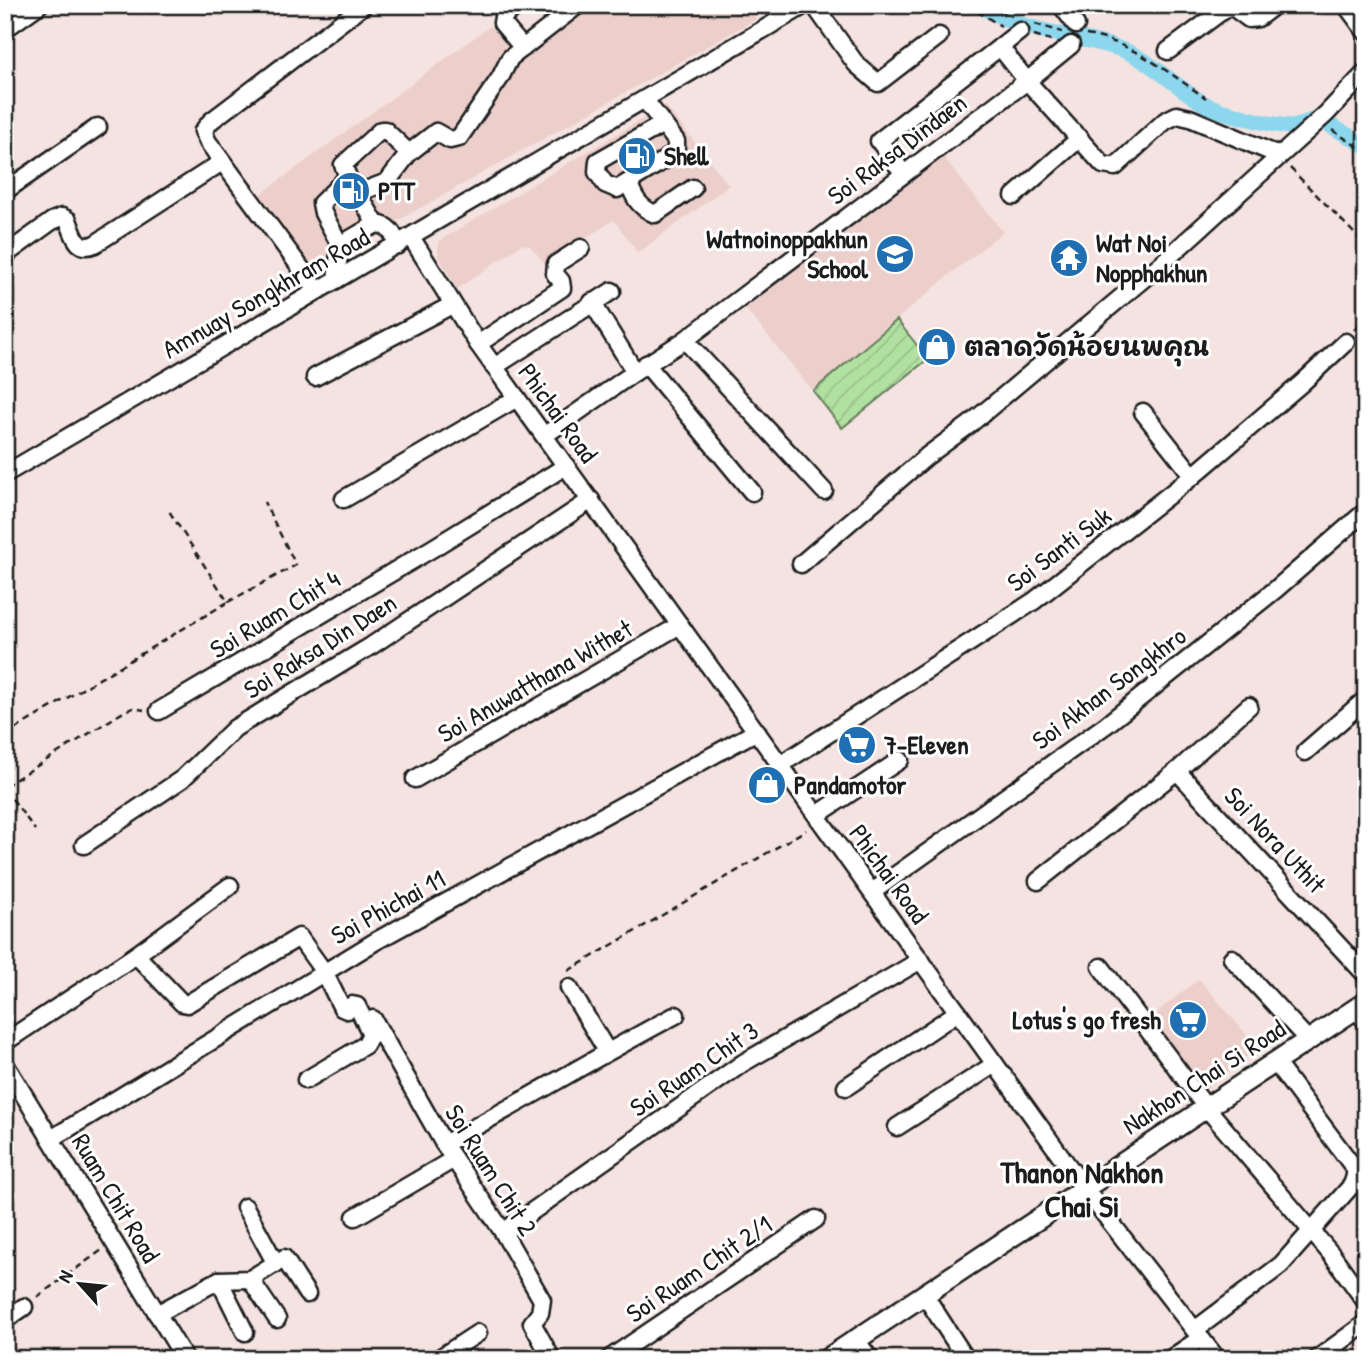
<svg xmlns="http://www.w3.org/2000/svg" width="1371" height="1364" viewBox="0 0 1371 1364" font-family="'Patrick Hand','Playpen Sans Thai',sans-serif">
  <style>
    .built { fill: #eccfcb }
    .garden { fill: url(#garden-furrows); stroke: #667e5e; stroke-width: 2 }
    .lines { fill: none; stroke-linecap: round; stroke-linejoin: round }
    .canal { stroke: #8dd7ee; stroke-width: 16 }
    .minor-casing { stroke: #1c1c1c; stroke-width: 21 }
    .major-casing { stroke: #1c1c1c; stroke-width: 24 }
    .path { stroke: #1c1c1c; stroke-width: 2.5; stroke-dasharray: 7 5; stroke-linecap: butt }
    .minor { stroke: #fff; stroke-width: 16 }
    .major { stroke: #fff; stroke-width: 19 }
    .labels { text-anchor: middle; stroke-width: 6; stroke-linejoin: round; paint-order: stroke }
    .street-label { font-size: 26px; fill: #1c1c1c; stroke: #fff }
    .poi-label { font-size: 26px; font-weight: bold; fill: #1c1c1c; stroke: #fff; text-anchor: start }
    .quarter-label { font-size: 30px; font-weight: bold; fill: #1c1c1c; stroke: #fff }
  </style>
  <defs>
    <pattern id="garden-furrows" width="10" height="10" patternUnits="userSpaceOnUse" patternTransform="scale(1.75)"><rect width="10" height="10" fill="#b1e1a1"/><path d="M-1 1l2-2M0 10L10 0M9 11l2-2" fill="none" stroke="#98c08a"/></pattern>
  </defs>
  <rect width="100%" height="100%" fill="#f4e3e0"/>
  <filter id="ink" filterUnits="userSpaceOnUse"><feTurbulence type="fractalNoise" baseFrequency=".0143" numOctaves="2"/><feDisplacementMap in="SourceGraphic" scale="14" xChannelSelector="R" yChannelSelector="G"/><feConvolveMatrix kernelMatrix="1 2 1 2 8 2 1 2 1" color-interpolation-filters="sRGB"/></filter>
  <g filter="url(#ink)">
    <g class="built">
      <path d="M568,5H745L756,19L301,275L253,200L490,26L511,50Z"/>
      <path d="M665,105L729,185L638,253L614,220L545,264L530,246L522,244L457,289L438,256L439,241Z"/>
      <path d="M941,154L1003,232L949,275L813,391L745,308Z"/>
      <path d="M1199,979L1258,1048L1193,1100L1138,1027Z"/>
    </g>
    <path class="garden" d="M897,320L928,359L842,428L813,391Z"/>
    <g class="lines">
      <g class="canal">
        <path d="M980,5C1022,33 1070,33 1117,48C1149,58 1174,86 1203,103C1216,111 1282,129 1296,126C1303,125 1308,120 1316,120"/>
        <path d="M1321,120L1366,146"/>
      </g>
      <defs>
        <g id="minor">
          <path d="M518,5L503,17L502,23L523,48"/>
          <path d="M814,5L856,64L878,83L939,36"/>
          <path d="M1061,5L1076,25"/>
          <path d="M1230,5L1249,19L1258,18L1275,5"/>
          <path d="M1346,5L1366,32"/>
          <path d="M5,29L39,5"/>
          <path d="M1020,31L1000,47L1027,81L1103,165L1115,167L1165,121L1177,115L1190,118L1278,155"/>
          <path d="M1168,51L1230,5"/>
          <path d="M645,100L676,141V153L617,189L605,184L597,172L598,161L663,124"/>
          <path d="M904,174L879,141L1000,47"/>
          <path d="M633,180L630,186C635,200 641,208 655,214L693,188"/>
          <path d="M5,191L98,127"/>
          <path d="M1014,196L1080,138"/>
          <path d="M411,237L478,344L1084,1188L1217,1359"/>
          <path d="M340,245L323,213L321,203L348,177L343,165L381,130H385L409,153"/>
          <path d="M398,245C393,233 389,225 376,224L358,193L387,182L409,153L436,132L450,140L459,138L500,78L510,58L578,5"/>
          <path d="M5,255L52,221L62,217L68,220C74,234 76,252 95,244L222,162"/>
          <path d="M336,280L340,245L376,224"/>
          <path d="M317,290L208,142L203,131L211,121L364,5"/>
          <path d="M592,302L635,372"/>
          <path d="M685,340L824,491"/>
          <path d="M478,344L562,288L561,281L555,274L556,264L581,248"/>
          <path d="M646,364L752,492"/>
          <path d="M494,367L612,291"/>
          <path d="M315,377L452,305"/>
          <path d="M1143,412L1193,476"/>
          <path d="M545,435L635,372L685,340L1027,81L1071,45"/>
          <path d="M5,474L805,5"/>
          <path d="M344,499L517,398"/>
          <path d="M801,564L927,456L969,425L1161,264L1326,114L1366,72"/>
          <path d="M159,711L433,548L566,466"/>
          <path d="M1305,752L1366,699"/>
          <path d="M780,765L1034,601L1193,476L1302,383L1346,342"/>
          <path d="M1177,771L1366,975"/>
          <path d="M415,779L680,625"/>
          <path d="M817,815L900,760"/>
          <path d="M84,845L182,779L235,728L371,646L591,500"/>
          <path d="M1038,881L1177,771L1249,706"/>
          <path d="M872,892L1106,725L1275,590L1366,511"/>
          <path d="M136,955L182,1003L187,1004L299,937L324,972L342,1008L347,1010L352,1005L357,1006L371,1034L365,1045L306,1080"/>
          <path d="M1232,958L1308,1040"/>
          <path d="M1101,967L1205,1106L1332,1255L1366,1302"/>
          <path d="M569,988L607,1051"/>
          <path d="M1355,1009L1366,1021"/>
          <path d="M373,1019L444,1144L503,1232L542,1300L540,1313L532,1323L552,1359"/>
          <path d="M5,1042L136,955L230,886"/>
          <path d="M5,1064L185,1359"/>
          <path d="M846,1087L958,1012"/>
          <path d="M897,1127L995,1064"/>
          <path d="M51,1139L376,941L757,731"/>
          <path d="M444,1144C522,1102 598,1056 676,1015"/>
          <path d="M245,1207L276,1264"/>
          <path d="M355,1217L454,1159"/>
          <path d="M503,1232L743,1063L921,960"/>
          <path d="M250,1279L277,1319"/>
          <path d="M219,1280L245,1332"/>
          <path d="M924,1294L966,1359"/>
          <path d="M157,1314L219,1280L250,1279L284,1258L307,1294"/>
          <path d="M5,1320L24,1307"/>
          <path d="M1195,1330L1281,1265L1352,1185L1355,1176V1169L1275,1062"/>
          <path d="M856,1340L870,1359"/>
          <path d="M438,1359L478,1333"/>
          <path d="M609,1359L816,1219"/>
          <path d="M1170,1359L1201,1338"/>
          <path d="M1317,1359L1366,1323"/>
        </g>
        <path id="major" d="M827,1359L1366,1002"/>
      </defs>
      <use href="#minor" class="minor-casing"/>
      <use href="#major" class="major-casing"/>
      <g class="path">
        <path d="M967,5L1001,26"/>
        <path d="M988,5L1012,16"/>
        <path d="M1035,24L1062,32"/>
        <path d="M1034,35L1051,40"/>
        <path d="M1086,35C1131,41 1170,74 1206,98"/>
        <path d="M1332,130L1366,152"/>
        <path d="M1290,168L1366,245"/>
        <path d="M1354,330L1366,317"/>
        <path d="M228,602L296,565L264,502"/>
        <path d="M5,735L228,602L169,511"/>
        <path d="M5,786L125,711L133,708L144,710"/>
        <path d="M5,789L35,830"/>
        <path d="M568,971L806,830"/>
        <path d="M37,1297L102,1250"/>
      </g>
      <use href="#minor" class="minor"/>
      <use href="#major" class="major"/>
    </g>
  </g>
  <defs>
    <symbol id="fuel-disc" viewBox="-11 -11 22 22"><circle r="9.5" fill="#1f6fb2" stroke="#fff"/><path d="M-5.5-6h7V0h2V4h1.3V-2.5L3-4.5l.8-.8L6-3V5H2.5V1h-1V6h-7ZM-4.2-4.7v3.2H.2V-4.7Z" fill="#fff"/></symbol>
    <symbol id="school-disc" viewBox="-11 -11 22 22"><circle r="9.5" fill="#1f6fb2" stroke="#fff"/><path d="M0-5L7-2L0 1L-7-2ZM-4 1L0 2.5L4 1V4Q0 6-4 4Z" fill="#fff"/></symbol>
    <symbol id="temple-disc" viewBox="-11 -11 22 22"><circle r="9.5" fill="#1f6fb2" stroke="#fff"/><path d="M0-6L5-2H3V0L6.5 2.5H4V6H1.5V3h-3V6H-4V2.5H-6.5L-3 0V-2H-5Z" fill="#fff"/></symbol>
    <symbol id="shop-disc" viewBox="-11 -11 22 22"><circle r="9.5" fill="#1f6fb2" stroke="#fff"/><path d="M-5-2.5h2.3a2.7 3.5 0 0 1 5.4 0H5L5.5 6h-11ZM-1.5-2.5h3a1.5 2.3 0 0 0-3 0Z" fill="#fff"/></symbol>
    <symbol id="supermarket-disc" viewBox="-11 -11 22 22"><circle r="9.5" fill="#1f6fb2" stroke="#fff"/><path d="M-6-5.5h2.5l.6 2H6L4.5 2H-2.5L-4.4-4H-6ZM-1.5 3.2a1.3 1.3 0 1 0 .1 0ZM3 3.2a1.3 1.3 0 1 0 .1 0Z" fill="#fff"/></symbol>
  </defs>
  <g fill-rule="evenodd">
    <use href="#fuel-disc" x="615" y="134" width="44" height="44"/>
    <use href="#fuel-disc" x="329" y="169" width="44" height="44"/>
    <use href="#school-disc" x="873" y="232" width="44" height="44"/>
    <use href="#temple-disc" x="1047" y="236" width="44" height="44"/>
    <use href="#shop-disc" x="915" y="325" width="44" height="44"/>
    <use href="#supermarket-disc" x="835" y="723" width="44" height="44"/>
    <use href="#shop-disc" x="745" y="763" width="44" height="44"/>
    <use href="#supermarket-disc" x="1166" y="998" width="44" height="44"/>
  </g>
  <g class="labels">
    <g class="street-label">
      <text transform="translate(897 149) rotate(-37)" y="9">Soi Raksa Dindaen</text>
      <text transform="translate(266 293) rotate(-30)" y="9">Amnuay Songkhram Road</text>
      <text transform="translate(558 413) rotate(54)" y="9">Phichai Road</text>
      <text transform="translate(1059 549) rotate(-37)" y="9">Soi Santi Suk</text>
      <text transform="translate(275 614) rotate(-31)" y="9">Soi Ruam Chit 4</text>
      <text transform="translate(320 646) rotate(-32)" y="9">Soi Raksa Din Daen</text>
      <text transform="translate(535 681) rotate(-30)" y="9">Soi Anuwatthana Withet</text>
      <text transform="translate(1109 688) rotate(-37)" y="9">Soi Akhan Songkhro</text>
      <text transform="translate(1275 840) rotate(47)" y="9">Soi Nora Uthit</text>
      <text transform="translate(889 874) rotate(54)" y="9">Phichai Road</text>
      <text transform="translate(388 907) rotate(-29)" y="9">Soi Phichai 11</text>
      <text transform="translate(694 1069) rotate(-34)" y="9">Soi Ruam Chit 3</text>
      <text transform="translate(1204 1077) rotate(-33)" y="9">Nakhon Chai Si Road</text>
      <text transform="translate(491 1170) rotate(58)" y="9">Soi Ruam Chit 2</text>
      <text transform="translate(116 1198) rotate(59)" y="9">Ruam Chit Road</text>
      <text transform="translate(699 1269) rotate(-34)" y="9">Soi Ruam Chit 2/1</text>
    </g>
    <g class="poi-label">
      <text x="664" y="165">Shell</text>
      <text x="378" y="200">PTT</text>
      <text x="868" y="248" text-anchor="end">Watnoinoppakhun<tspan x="868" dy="30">School</tspan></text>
      <text x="1096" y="252">Wat Noi<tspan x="1096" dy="30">Nopphakhun</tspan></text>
      <text x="964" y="356">ตลาดวัดน้อยนพคุณ</text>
      <text x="884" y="754">7-Eleven</text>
      <text x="794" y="794">Pandamotor</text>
      <text x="1161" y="1029" text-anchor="end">Lotus's go fresh</text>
    </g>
    <g class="quarter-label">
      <text x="1082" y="1183">Thanon Nakhon<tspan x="1082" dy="34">Chai Si</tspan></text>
    </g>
  </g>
  <rect width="1371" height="1364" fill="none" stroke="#fff" stroke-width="28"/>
  <rect x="14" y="14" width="1343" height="1336" fill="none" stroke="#1c1c1c" stroke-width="2.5" filter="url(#ink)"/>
  <g transform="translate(80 1284) rotate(297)" stroke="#ffffff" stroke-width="5" paint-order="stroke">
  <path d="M0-5L12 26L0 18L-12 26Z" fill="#1c1c1c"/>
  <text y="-10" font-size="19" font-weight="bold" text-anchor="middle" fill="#1c1c1c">N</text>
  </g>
</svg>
